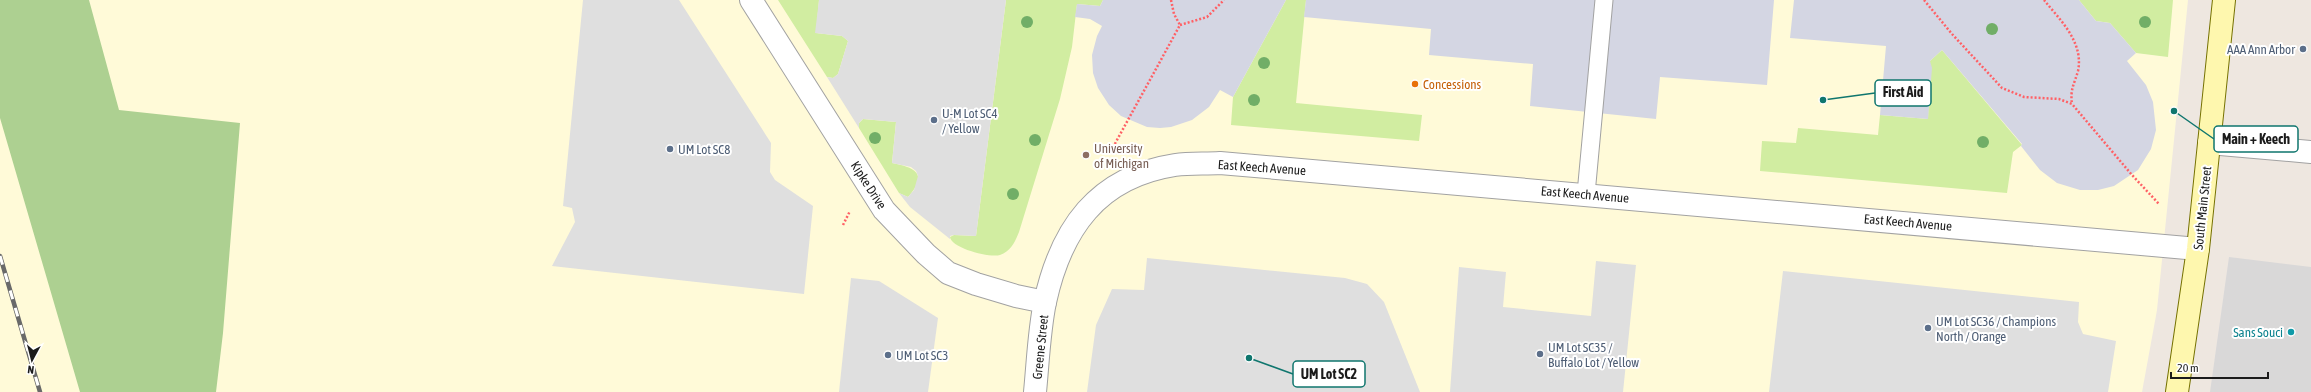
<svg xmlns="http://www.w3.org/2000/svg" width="2311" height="392" viewBox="0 0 2311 392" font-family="'Asap Condensed',sans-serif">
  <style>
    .residential { fill: #d9d8d8 }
    .education { fill: #fffad8 }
    .grass { fill: #d1eda1 }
    .forest { fill: #add091 }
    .parking { fill: #dfdfdf }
    .plaza { fill: #d4d6e3 }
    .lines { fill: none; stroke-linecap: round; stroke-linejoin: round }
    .lane-casing { stroke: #a2a2a2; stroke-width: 19 }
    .street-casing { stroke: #a2a2a2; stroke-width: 24 }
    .secondary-casing { stroke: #757100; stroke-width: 24 }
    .path { stroke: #ff6065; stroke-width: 2.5; stroke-dasharray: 2 2; stroke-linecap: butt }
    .lane { stroke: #fff; stroke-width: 17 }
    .street { stroke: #fff; stroke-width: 22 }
    .secondary { stroke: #fef7ae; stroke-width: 22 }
    .rail-casing { stroke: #696969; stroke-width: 4.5 }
    .rail { stroke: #fff; stroke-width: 3; stroke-dasharray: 9; stroke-linecap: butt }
    .tree { fill: #71ae67 }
    .service-dot { fill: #5c6f8a; stroke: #fff; stroke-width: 1.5 }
    .food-dot { fill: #e8710a; stroke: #fff; stroke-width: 1.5 }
    .education-dot { fill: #8d6e63; stroke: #fff; stroke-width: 1.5 }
    .culture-dot { fill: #0f9aa8; stroke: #fff; stroke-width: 1.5 }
    .labels { text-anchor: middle; stroke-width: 4; stroke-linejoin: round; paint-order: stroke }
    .service-label { font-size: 13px; fill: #4e5e75; stroke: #fff; text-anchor: start }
    .food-label { font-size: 13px; fill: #c56008; stroke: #fff; text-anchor: start }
    .education-label { font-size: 13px; fill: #785e54; stroke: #fff; text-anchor: start }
    .street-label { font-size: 13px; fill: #1b1b1b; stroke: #fff }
    .culture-label { font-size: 13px; fill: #0d838f; stroke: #fff; text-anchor: end }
    .leader { fill: none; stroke: #0f766e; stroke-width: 1.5 }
    .callout-dot { fill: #0f766e; stroke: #fff; stroke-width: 1.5 }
    .callout { fill: #fff; stroke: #0f766e; stroke-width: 1.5 }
    .callout-label { font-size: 14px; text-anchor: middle; font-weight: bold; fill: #1b1b1b }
  </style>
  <rect width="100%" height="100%" fill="#eee7e0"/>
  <path class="residential" d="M2229,257L2311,267V392H2210Z"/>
  <path class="education" d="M0,0H2188L2157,310L2142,392H0Z"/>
  <g class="grass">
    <path d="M778,0H819L816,33L842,36L848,41L838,74L833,78L827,77Z"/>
    <path d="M1006,0H1103L1100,6L1077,4L1072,47L1060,99L1019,232C1015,242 1011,251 1000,255C989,258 951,248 950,237L954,235L976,236Z"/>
    <path d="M1286,0H1306L1296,103L1422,115L1419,141L1231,125L1233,97Z"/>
    <path d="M2079,0H2173L2168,57L2136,53L2110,23L2096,21Z"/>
    <path d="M1942,50L2022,145L2013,152L2007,193L1760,171L1762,141L1796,143L1798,128L1878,135L1880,115L1928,119L1930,61Z"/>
    <path d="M863,119L896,122L892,163C913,167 930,173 908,197L899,193L859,128V123Z"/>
  </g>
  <path class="forest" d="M0,0H89L119,110L240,123L223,333L216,392H80L0,118Z"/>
  <g class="parking">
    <path d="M583,0H679L771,143L770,172L775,180L813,206L804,294L552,266L575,222L572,208L563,206Z"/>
    <path d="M819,0H1006L976,236L954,235L950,236V239L910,207L899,193L908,197L914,190L918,176L916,171L911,167L892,163L896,122L863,119L859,123V128L827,77L833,78L838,74L848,41L842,36L815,33Z"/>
    <path d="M1147,258L1345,278L1367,284L1384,302L1420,392H1087L1096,325L1112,289L1144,290Z"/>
    <path d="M1596,261L1636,265L1623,392H1450L1459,267L1506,272L1503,307L1591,316Z"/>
    <path d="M1783,271L2079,302L2078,322L2083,334L2116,341L2108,392H1769Z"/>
    <path d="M851,278L879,281L938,318L928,392H839Z"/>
  </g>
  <g class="plaza">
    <path d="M1103,0H1286L1233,97L1220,90L1209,107L1192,120L1171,127L1160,128L1147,127L1121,116L1109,105L1098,88L1093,73L1092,55L1097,36L1102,26L1090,19L1075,17L1077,4L1100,6Z"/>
    <path d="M1306,0H1774L1767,85L1660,77L1656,119L1530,106L1533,64L1429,55L1431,29L1304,17Z"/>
    <path d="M1794,0H2079L2096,21L2110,23L2136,53L2127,61L2146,85L2153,102L2156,130L2151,149L2138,170L2114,186L2098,190H2080L2057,183L2040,170L2021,146L2022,144L1942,50L1930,61L1932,68L1928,119L1880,115L1886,46L1790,38Z"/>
  </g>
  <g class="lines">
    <defs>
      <path id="lane" d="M1586,194L1604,0"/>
      <g id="street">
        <path d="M751,0L884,210L926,254L948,273L976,284L1016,296L1045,302"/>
        <path d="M2209,143L2311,152"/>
        <path d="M1035,392C1038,362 1039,331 1045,302C1061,229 1097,177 1175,165C1190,163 1205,164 1220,163L2198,249"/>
      </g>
      <path id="secondary" d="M2177,392L2198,249L2224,0"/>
    </defs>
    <use href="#lane" class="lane-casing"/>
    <use href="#street" class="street-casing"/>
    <use href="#secondary" class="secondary-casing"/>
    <g class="path">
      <path d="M1171,0L1174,14L1180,25"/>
      <path d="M1924,0L1952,34L2002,88L2024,97L2059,99L2072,104L2132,175L2159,204"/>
      <path d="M2044,0C2060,20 2084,42 2078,71C2074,85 2070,89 2072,104"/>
      <path d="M1180,25L1207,17L1224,0"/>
      <path d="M1111,151L1180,25"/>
      <path d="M843,225L850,211"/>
    </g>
    <use href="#lane" class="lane"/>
    <use href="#street" class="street"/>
    <use href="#secondary" class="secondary"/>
    <defs>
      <path id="rail" d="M0,256L40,392"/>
    </defs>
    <use href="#rail" class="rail-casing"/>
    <use href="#rail" class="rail"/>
  </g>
  <g class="tree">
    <circle cx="1027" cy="22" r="6"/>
    <circle cx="2145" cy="22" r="6"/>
    <circle cx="1992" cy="29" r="6"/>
    <circle cx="1264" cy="63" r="6"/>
    <circle cx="1254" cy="100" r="6"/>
    <circle cx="875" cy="138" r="6"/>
    <circle cx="1035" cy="140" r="6"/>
    <circle cx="1983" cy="142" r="6"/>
    <circle cx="1013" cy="194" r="6"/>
  </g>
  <g class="service-dot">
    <circle cx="2303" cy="49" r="4"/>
    <circle cx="934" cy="120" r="4"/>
    <circle cx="670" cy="149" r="4"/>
    <circle cx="1928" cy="328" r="4"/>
    <circle cx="1540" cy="354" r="4"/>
    <circle cx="888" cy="355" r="4"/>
  </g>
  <circle class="food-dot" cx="1415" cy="84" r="4"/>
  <circle class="education-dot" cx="1086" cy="155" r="4"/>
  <circle class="culture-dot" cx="2291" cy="332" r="4"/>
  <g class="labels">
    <g class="service-label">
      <text x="2295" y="54" text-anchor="end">AAA Ann Arbor</text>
      <text x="942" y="118">U-M Lot SC4<tspan x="942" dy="15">/ Yellow</tspan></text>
      <text x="678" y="154">UM Lot SC8</text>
      <text x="1936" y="326">UM Lot SC36 / Champions<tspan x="1936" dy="15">North / Orange</tspan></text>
      <text x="1548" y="352">UM Lot SC35 /<tspan x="1548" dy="15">Buffalo Lot / Yellow</tspan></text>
      <text x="896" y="360">UM Lot SC3</text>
    </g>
    <g class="food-label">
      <text x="1423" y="89">Concessions</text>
    </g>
    <g class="education-label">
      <text x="1094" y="153">University<tspan x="1094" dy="15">of Michigan</tspan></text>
    </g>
    <g class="street-label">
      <text transform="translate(1262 167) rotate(4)" y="5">East Keech Avenue</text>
      <text transform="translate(869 185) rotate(57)" y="5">Kipke Drive</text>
      <text transform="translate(1585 194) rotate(5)" y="5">East Keech Avenue</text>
      <text transform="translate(2202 208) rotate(-84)" y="5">South Main Street</text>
      <text transform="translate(1908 222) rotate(5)" y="5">East Keech Avenue</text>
      <text transform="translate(1040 347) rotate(-84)" y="5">Greene Street</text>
    </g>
    <g class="culture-label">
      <text x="2283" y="337">Sans Souci</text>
    </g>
  </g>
  <path class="leader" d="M1823 100L1875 93M2174 111L2214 139M1249 358L1293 374"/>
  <g class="callout-dot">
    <circle cx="1823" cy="100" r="4"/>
    <circle cx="2174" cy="111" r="4"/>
    <circle cx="1249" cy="358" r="4"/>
  </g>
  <g class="callout">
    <rect x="1875" y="80" width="56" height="26" rx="4"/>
    <rect x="2214" y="126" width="84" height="26" rx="4"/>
    <rect x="1293" y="361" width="72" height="26" rx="4"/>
  </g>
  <g class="callout-label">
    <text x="1903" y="97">First Aid</text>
    <text x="2256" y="144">Main + Keech</text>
    <text x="1329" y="379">UM Lot SC2</text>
  </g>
  <g transform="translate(32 360) rotate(187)" stroke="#ffffff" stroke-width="3" paint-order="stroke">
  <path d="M0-3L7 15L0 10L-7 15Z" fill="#1b1b1b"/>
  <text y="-6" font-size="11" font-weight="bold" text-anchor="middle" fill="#1b1b1b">N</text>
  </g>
  <path d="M2171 372v6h97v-6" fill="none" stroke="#1b1b1b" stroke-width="2"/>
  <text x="2177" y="372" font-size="12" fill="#1b1b1b" stroke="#ffffff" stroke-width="3" paint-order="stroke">20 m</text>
</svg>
